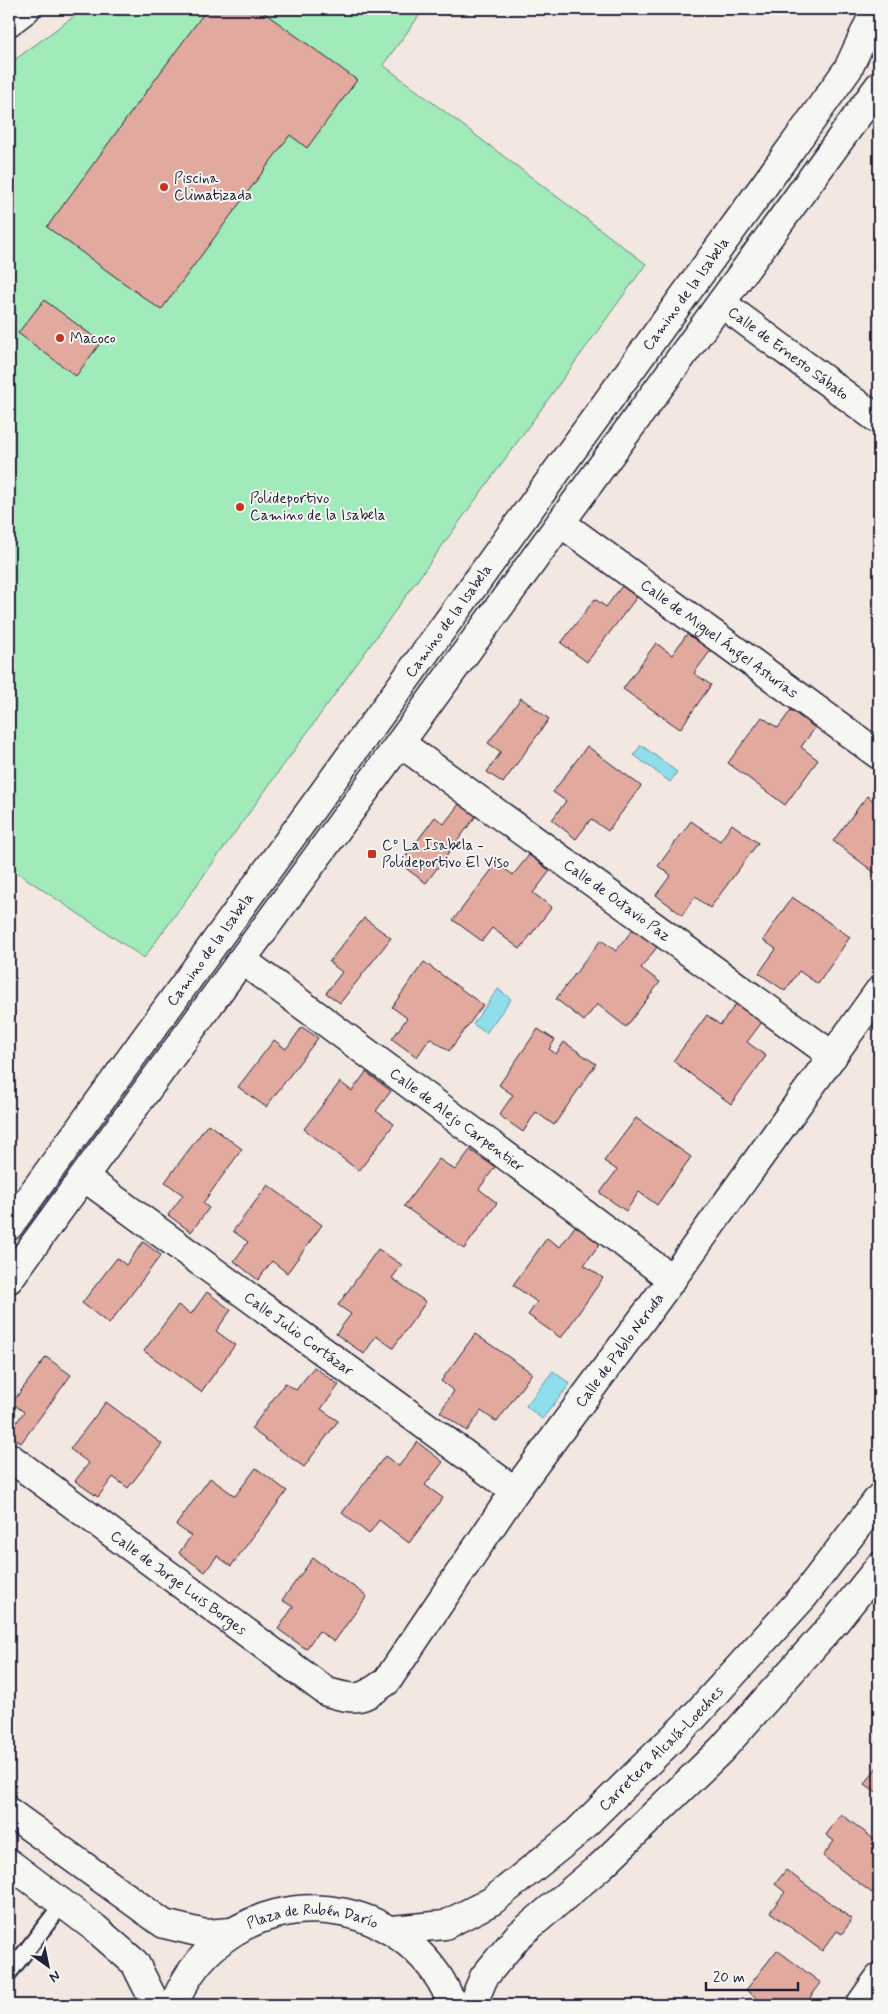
<svg xmlns="http://www.w3.org/2000/svg" width="888" height="2014" viewBox="0 0 888 2014" font-family="Mynerve,sans-serif">
  <style>
    .green { fill: #a1ebba; stroke: #62867a }
    .water { fill: #8fdeec; stroke: #6393a5 }
    .building { fill: #e2a99f; stroke: #22223b }
    .lines { fill: none; stroke-linecap: round; stroke-linejoin: round }
    .lane-casing { stroke: #22223b; stroke-width: 19 }
    .street-casing { stroke: #22223b; stroke-width: 31 }
    .secondary-casing { stroke: #22223b; stroke-width: 31 }
    .lane { stroke: #f6f6f2; stroke-width: 15 }
    .street { stroke: #f6f6f2; stroke-width: 28 }
    .secondary { stroke: #f6f6f2; stroke-width: 28 }
    .poi-dot { fill: #c8321e; stroke: #f6f6f2; stroke-width: 2 }
    .labels { text-anchor: middle; stroke-width: 4; stroke-linejoin: round; paint-order: stroke }
    .poi-label { font-size: 15px; fill: #22223b; stroke: #f6f6f2; text-anchor: start }
    .street-label { font-size: 15px; fill: #22223b; stroke: #f6f6f2 }
  </style>
  <rect width="100%" height="100%" fill="#f2e7e1"/>
  <filter id="ink" filterUnits="userSpaceOnUse"><feTurbulence type="fractalNoise" baseFrequency=".02" numOctaves="2"/><feDisplacementMap in="SourceGraphic" scale="10" xChannelSelector="R" yChannelSelector="G"/><feConvolveMatrix kernelMatrix="1 2 1 2 8 2 1 2 1" color-interpolation-filters="sRGB"/></filter>
  <g filter="url(#ink)">
    <path class="green" d="M84,9H424L383,65L646,264L144,958L9,867V64Z"/>
    <g class="water">
      <path d="M641,745L677,772L670,782L634,755Z"/>
      <path d="M498,989L511,999L486,1033L473,1024Z"/>
      <path d="M553,1371L570,1384L542,1419L526,1406Z"/>
    </g>
    <g class="building">
      <path d="M207,9H259L357,80L307,148L290,135L161,310L47,227Z"/>
      <path d="M44,300L101,342L76,376L18,333Z"/>
      <path d="M622,586L637,597L587,662L561,643L595,599L606,607Z"/>
      <path d="M687,634L711,650L694,673L711,685L680,729L623,689L656,643L672,655Z"/>
      <path d="M521,698L549,719L503,783L487,772L501,752L488,743Z"/>
      <path d="M791,710L815,728L801,747L818,760L785,805L728,763L762,717L778,728Z"/>
      <path d="M587,746L641,786L608,831L591,819L576,839L552,820L566,801L553,792Z"/>
      <path d="M867,796L879,805V876L833,841Z"/>
      <path d="M459,804L476,816L426,883L400,864L435,817L444,824Z"/>
      <path d="M691,821L720,841L732,824L758,843L710,908L695,897L682,915L656,895L671,875L658,866Z"/>
      <path d="M529,855L550,871L533,893L552,907L520,949L492,928L482,941L453,920L497,863L513,875Z"/>
      <path d="M792,897L850,937L818,984L799,971L785,991L759,973L776,949L763,940Z"/>
      <path d="M364,918L391,938L340,1003L326,993L342,972L329,962Z"/>
      <path d="M633,929L657,947L641,968L660,982L626,1027L597,1004L584,1021L556,999L601,940L616,951Z"/>
      <path d="M424,962L483,1005L449,1051L430,1038L417,1057L392,1039L407,1018L392,1007Z"/>
      <path d="M737,1003L762,1022L747,1042L766,1056L731,1104L673,1061L707,1015L720,1025Z"/>
      <path d="M302,1027L318,1038L266,1107L238,1087L274,1040L286,1049Z"/>
      <path d="M538,1029L555,1040L549,1049L556,1054L564,1042L596,1064L554,1125L536,1112L523,1132L499,1115L513,1095L499,1085Z"/>
      <path d="M366,1072L391,1091L376,1111L394,1124L359,1171L304,1129L340,1082L352,1091Z"/>
      <path d="M636,1118L691,1157L657,1205L639,1192L626,1211L600,1193L617,1170L604,1161Z"/>
      <path d="M208,1124L242,1149L203,1203L209,1208L191,1232L168,1215L183,1195L165,1182Z"/>
      <path d="M470,1150L495,1167L479,1189L497,1203L464,1249L404,1206L439,1159L455,1170Z"/>
      <path d="M268,1185L322,1225L287,1273L272,1261L258,1280L234,1261L248,1242L233,1231Z"/>
      <path d="M576,1225L601,1242L584,1265L603,1278L561,1338L528,1315L537,1302L513,1285L547,1238L560,1247Z"/>
      <path d="M143,1242L161,1255L109,1324L82,1303L117,1258L126,1265Z"/>
      <path d="M378,1249L402,1265L392,1278L426,1302L393,1348L376,1336L364,1354L336,1334L351,1314L338,1305Z"/>
      <path d="M207,1292L231,1310L216,1331L235,1345L201,1392L144,1351L178,1305L191,1314Z"/>
      <path d="M475,1334L532,1373L497,1422L481,1411L467,1431L440,1412L454,1391L441,1381Z"/>
      <path d="M46,1357L71,1375L21,1443L9,1433L24,1412L12,1403Z"/>
      <path d="M314,1367L339,1385L321,1409L338,1421L304,1467L251,1429L285,1383L296,1390Z"/>
      <path d="M106,1402L162,1444L128,1488L113,1477L98,1497L75,1481L89,1463L70,1449Z"/>
      <path d="M417,1442L443,1462L425,1485L443,1498L409,1543L379,1520L369,1534L342,1513L385,1456L399,1466Z"/>
      <path d="M256,1468L287,1491L231,1566L217,1556L205,1572L179,1553L191,1536L176,1525L210,1478L235,1496Z"/>
      <path d="M313,1558L367,1596L334,1642L319,1631L306,1649L278,1629L293,1607L282,1600Z"/>
      <path d="M879,1764V1794L865,1784Z"/>
      <path d="M841,1814L879,1843V1884L872,1893L823,1856L834,1841L826,1835Z"/>
      <path d="M786,1870L852,1919L842,1934L837,1931L822,1951L770,1912L785,1892L775,1884Z"/>
      <path d="M777,1950L821,1983L809,1999L816,2003L814,2005H766L746,1990Z"/>
    </g>
    <g class="lines">
      <defs>
        <path id="lane" d="M9,1973L63,1903"/>
        <g id="street">
          <path d="M9,22L26,9"/>
          <path id="s1" d="M721,303L879,420"/>
          <path id="s2" d="M561,523L879,755"/>
          <path id="s3" d="M400,743L833,1056"/>
          <path id="s4" d="M242,960L672,1279"/>
          <path id="s5" d="M84,1177L515,1491"/>
          <path id="s6" d="M9,1226L803,132L848,69L876,9"/>
          <path d="M9,1279L879,86"/>
          <path id="s7" d="M9,1457L327,1692C358,1701 361,1700 387,1681L515,1491L672,1279L879,991"/>
          <path d="M9,1812L164,1924L206,1934L231,1932"/>
          <path d="M9,1863L95,1928L135,1963L156,2005"/>
          <path d="M860,2005L879,1978"/>
        </g>
        <g id="secondary">
          <path id="s8" d="M392,1930L445,1925L492,1901L574,1835L692,1719L804,1596L879,1498"/>
          <path id="s9" d="M174,2005C210,1909 330,1879 409,1944C428,1960 444,1981 452,2005"/>
          <path d="M472,2005L484,1977L518,1936L602,1865L721,1750L835,1622L879,1567"/>
        </g>
      </defs>
      <use href="#lane" class="lane-casing"/>
      <use href="#street" class="street-casing"/>
      <use href="#secondary" class="secondary-casing"/>
      <use href="#lane" class="lane"/>
      <use href="#street" class="street"/>
      <use href="#secondary" class="secondary"/>
    </g>
  </g>
  <g class="poi-dot">
    <circle cx="164" cy="187" r="5"/>
    <circle cx="60" cy="338" r="5"/>
    <circle cx="240" cy="507" r="5"/>
    <rect x="367" y="849" width="10" height="10" rx="2.5"/>
  </g>
  <g class="labels">
    <g class="poi-label">
      <text x="174" y="183">Piscina<tspan x="174" dy="17">Climatizada</tspan></text>
      <text x="70" y="343">Macoco</text>
      <text x="250" y="503">Polideportivo<tspan x="250" dy="17">Camino de la Isabela</tspan></text>
      <text x="382" y="850">Cº La Isabela -<tspan x="382" dy="17">Polideportivo El Viso</tspan></text>
    </g>
    <g class="street-label">
      <text dy="5" stroke="none"><textPath href="#s6" startOffset="1152">Camino de la Isabela</textPath></text>
      <text dy="5" stroke="none"><textPath href="#s1" startOffset="84">Calle de Ernesto Sábato</textPath></text>
      <text dy="5" stroke="none"><textPath href="#s6" startOffset="748">Camino de la Isabela</textPath></text>
      <text dy="5" stroke="none"><textPath href="#s2" startOffset="196">Calle de Miguel Ángel Asturias</textPath></text>
      <text dy="5" stroke="none"><textPath href="#s3" startOffset="268">Calle de Octavio Paz</textPath></text>
      <text dy="5" stroke="none"><textPath href="#s6" startOffset="342">Camino de la Isabela</textPath></text>
      <text dy="5" stroke="none"><textPath href="#s4" startOffset="268">Calle de Alejo Carpentier</textPath></text>
      <text dy="5" stroke="none"><textPath href="#s5" startOffset="266">Calle Julio Cortázar</textPath></text>
      <text dy="5" stroke="none"><textPath href="#s7" startOffset="865">Calle de Pablo Neruda</textPath></text>
      <text dy="5" stroke="none"><textPath href="#s7" startOffset="211">Calle de Jorge Luis Borges</textPath></text>
      <text dy="5" stroke="none"><textPath href="#s8" startOffset="334">Carretera Alcalá-Loeches</textPath></text>
      <text dy="5" stroke="none"><textPath href="#s9" startOffset="179">Plaza de Rubén Darío</textPath></text>
    </g>
  </g>
  <rect width="888" height="2014" fill="none" stroke="#f6f6f2" stroke-width="30"/>
  <rect x="15" y="15" width="858" height="1984" fill="none" stroke="#22223b" stroke-width="2" filter="url(#ink)"/>
  <g transform="translate(48 1966) rotate(147)" stroke="#f6f6f2" stroke-width="4" paint-order="stroke">
  <path d="M0-4L9 19L0 12L-9 19Z" fill="#22223b"/>
  <text y="-8" font-size="14" font-weight="bold" text-anchor="middle" fill="#22223b">N</text>
  </g>
  <path d="M706 1982v8h92v-8" fill="none" stroke="#22223b" stroke-width="2.5"/>
  <text x="713" y="1982" font-size="15" fill="#22223b" stroke="#f6f6f2" stroke-width="4" paint-order="stroke">20 m</text>
</svg>
